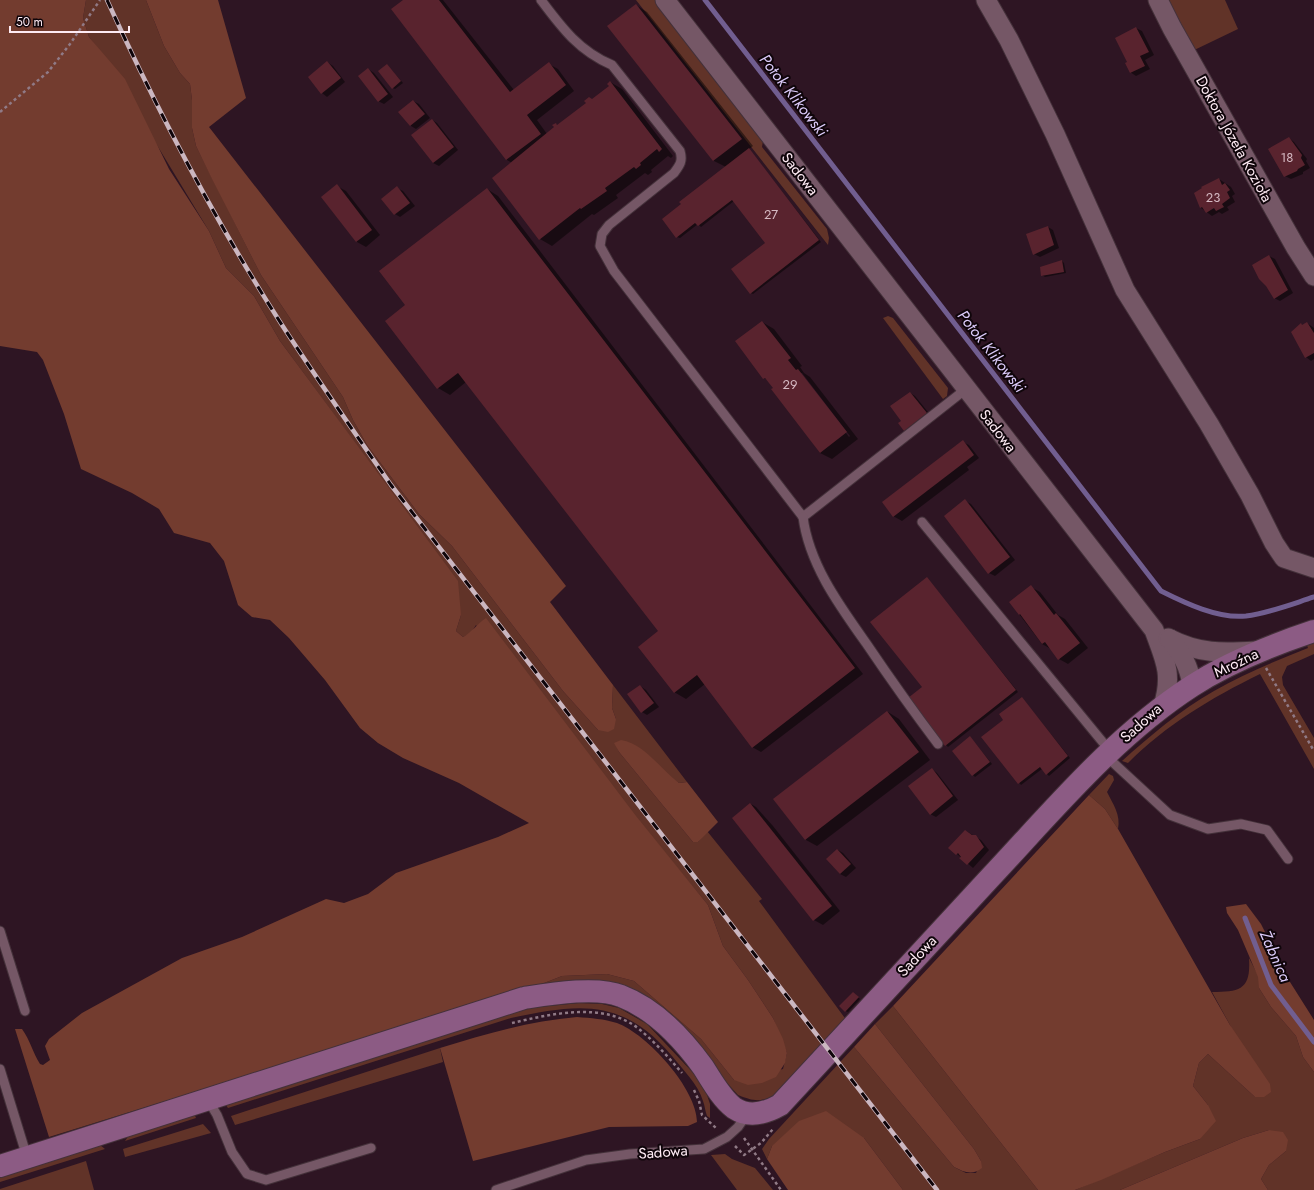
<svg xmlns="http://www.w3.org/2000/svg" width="1314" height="1190" viewBox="0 0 1314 1190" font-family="Jost,sans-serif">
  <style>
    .green { fill: #613328 }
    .forest { fill: #733c2f }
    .shadow { fill: #0007; fill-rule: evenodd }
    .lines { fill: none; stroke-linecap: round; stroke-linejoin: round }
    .stream { stroke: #715e90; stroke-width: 5 }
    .building { fill: #59232e }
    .lane-casing { stroke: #44313a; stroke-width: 11 }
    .street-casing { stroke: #44313a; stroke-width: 21 }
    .secondary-casing { stroke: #44313a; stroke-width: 24 }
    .path { stroke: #907a86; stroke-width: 2.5; stroke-dasharray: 3 3; stroke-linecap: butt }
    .lane { stroke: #755766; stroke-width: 9 }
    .street { stroke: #755766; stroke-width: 19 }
    .secondary { stroke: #8c5b84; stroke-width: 22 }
    .rail-casing { stroke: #cbb7c1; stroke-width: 4.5 }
    .rail { stroke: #0f050a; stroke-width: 3; stroke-dasharray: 9; stroke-linecap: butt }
    .labels { text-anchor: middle; stroke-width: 4; stroke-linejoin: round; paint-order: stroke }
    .number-label { font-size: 13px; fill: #d5b9c2 }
    .street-label { font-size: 15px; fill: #feebf4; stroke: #0f050a }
    .water-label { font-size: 16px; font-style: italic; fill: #dccbfa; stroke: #0f050a }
  </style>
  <rect width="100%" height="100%" fill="#2e1523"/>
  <g class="green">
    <path d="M86,0H146L164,46L180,73L190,84L192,100V128L196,146L261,275L343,397L353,420L367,445L419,514L452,546L563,691L598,730L616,719L612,708L613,685L687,782L679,783L615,743L619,752L693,842H698L707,831L762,899L759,901L847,1021L777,1094C761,1102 755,1102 738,1095L659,1008L534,987L562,976L607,974L634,981L701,1039L734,1080L783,1069L787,1053L773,1018L748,980L723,946L708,905L476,625L471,633L463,637L456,631L461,615L403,508L280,341L254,296L226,268L209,231L100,51L89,37L83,18Z"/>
    <path d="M636,0H656L763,141L762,147L827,229L829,238L828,245Z"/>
    <path d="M1158,0H1225L1238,29L1186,54Z"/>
    <path d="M888,316L893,318L948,388L947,396L943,399L883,318Z"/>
    <path d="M1314,641V654L1287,666L1282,677L1283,685L1314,738V769L1260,674C1211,698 1166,725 1128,763L1122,761C1150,736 1180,710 1214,691C1244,674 1275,661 1308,648L1306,643Z"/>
    <path d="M1109,774L1113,776L1114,780L1107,792C1113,804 1121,815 1118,829L1105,809L1089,795Z"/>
    <path d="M1249,958L1259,977V988L1271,1007L1296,1036L1303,1057L1314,1072V1190H1268L1261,1179L1269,1165L1286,1151L1269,1130L1243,1138L1120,1190H1075L1165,1152L1200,1139L1208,1105L1193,1086L1199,1063L1208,1054L1255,1097L1230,1025L1212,992C1241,992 1251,989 1249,958Z"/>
    <path d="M579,1003L602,1004L619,1008L647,1024L697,1077L707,1095L710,1104V1118L707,1116C705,1111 705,1106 703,1101C698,1084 683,1070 672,1056C623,998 580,1003 511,1018L228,1108L225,1104L495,1017L528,1008Z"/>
    <path d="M893,1006L1038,1190H903L864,1138L772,1146L767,1159L762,1149L769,1139L854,1047L954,1167L966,1173H976L981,1161L974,1149L875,1024Z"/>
    <path d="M440,1048L443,1062L235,1125L231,1116Z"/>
    <path d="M194,1113L196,1118L125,1141L129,1135Z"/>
    <path d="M203,1124L211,1133L125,1157L123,1149Z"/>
    <path d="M100,1145L105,1149L0,1182V1176Z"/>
    <path d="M725,1154L732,1159L755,1168L773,1190H737L711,1155Z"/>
    <path d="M86,1161L94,1190H0V1189Z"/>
  </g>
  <g class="forest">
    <path d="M0,0H86L83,18L89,37L125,79L169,169L209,231L226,268L254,296L280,341L458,581L461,615L456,631L463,637C472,632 477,624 486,618L636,816L708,905L723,946L748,980L773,1018L783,1039L787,1053L785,1063L776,1077L762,1083L748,1085L734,1080L701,1039L634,981L607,974L562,976L534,987L49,1137L15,1029H22C30,1040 33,1053 40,1064L43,1065L50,1060L45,1046L49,1039L82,1013L182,958L242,937L326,899L344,903L368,894L396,873L498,837L529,823L459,783L403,758L378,743L360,728L325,680L289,638L270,620L252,617L238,605L224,561L210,543L174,533L159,509L132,493L81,469L64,414L43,360L37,352L0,346Z"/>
    <path d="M146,0H218L246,98L209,127L566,586L550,602L613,685L612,708L616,719L614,729L608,732L598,730L563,691L452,546L419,514L367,445L353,420L343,397L261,275L211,177L196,146L192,128V100L190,84L180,73L164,46Z"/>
    <path d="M621,740C645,744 660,769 679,783L687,782L718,822L698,842H693L619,752L614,743Z"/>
    <path d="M1089,795L1105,809L1118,829L1230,1025L1270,1084L1271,1092L1264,1097H1255L1208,1054L1199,1063L1193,1086L1208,1105L1216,1121L1200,1139L1165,1152L1101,1180L1075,1190H1038L893,1006Z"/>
    <path d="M1246,904L1261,924L1290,982L1314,1020V1072L1303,1057L1296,1036L1271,1007L1259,988L1258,977L1238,930L1227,913L1226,907Z"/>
    <path d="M577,1017C591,1018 604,1019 617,1023C647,1034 697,1089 697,1122L688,1126L609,1127L473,1161L440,1048C485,1034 530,1021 577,1017Z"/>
    <path d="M875,1024L974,1149L981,1161L982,1168C972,1176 964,1172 954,1167L854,1047Z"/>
    <path d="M826,1111L864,1138L903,1190H788L767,1159L772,1146L799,1121Z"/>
    <path d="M1269,1130L1283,1132L1288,1140L1286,1151L1269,1165L1261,1179L1268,1190H1120L1243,1138Z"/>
  </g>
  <g class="shadow">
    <path d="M404,0H443L514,90L549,64L558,69L574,91L537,120L547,134L555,128L556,124L559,126L610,86V82L622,89L673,156L671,158L668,156L651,170L652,172L648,175L645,173L616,195L618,198L594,215L592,214L552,246L540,239L512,163L507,160L408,30Z"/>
    <path d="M636,5L647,12L753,146L749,149L821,242L753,294L751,293L766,243L734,201L701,227L698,224L680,238L677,237L726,167L714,161L608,26Z"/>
    <path d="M1136,28L1142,31L1154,55L1145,60L1150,69L1136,76L1130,72Z"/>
    <path d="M327,62L333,66L345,82L327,97L322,93Z"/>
    <path d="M387,65L403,83L395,89L393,88Z"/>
    <path d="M368,69L374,73L393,97L384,104L378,101Z"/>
    <path d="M413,101L419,104L430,118L416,129L411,126L400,112Z"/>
    <path d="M432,120L437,123L458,150L439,166L433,163Z"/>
    <path d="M1289,138L1294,142L1307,159L1306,161L1310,168L1303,172V174L1291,179L1285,176Z"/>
    <path d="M1219,179L1231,187L1235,194L1232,196L1235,202L1227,207L1229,210L1222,214L1219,212L1212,216L1201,208Z"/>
    <path d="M337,186L346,191L380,235L366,247L357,242L323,197Z"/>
    <path d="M397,188L403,191L415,206L400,217L395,214Z"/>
    <path d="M487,189L498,196L863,674L761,752L752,747L705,684L686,699L674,692L660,632L466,382L450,395L438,388L407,305Z"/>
    <path d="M1048,227L1053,230L1059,248L1040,257L1034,254Z"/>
    <path d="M1269,256L1275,259L1293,293L1280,301L1274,298L1267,285Z"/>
    <path d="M1062,261L1064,263L1066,273L1045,277L1042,275Z"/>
    <path d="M762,322L774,329L802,366L800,367L804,373L810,377L858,439L832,459L820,453L769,381L764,378ZM800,373H802L850,436L849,437Z"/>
    <path d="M1307,323L1314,328V359L1311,361L1306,357L1301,325L1303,326Z"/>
    <path d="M910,393L915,396L932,417L911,433L905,430Z"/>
    <path d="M963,442L969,445L979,458L967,467L969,470L902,521L893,516Z"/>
    <path d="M965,501L971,504L1015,560L995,576L989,573Z"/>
    <path d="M927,578L1018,692L948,747L946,745Z"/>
    <path d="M1031,587L1040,592L1058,615L1065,619L1088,648L1068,664L1059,659L1051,649L1042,644L1019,614Z"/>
    <path d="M640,686L646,690L659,707L647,715L642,712Z"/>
    <path d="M1022,698L1070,758L1049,776L1042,769L1021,785L982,737L1004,720Z"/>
    <path d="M888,712L899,719L930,760L817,846L806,840L774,799Z"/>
    <path d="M970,737L992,764L975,777L973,775Z"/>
    <path d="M932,769L937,773L958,800L936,817L930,814Z"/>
    <path d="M751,804L756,807L773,826L840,911L823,925L814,920Z"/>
    <path d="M966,831L981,840L989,850L973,868L950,848Z"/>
    <path d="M838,850L843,853L856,868L846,877L840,874Z"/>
    <path d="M855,994L860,999L848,1012L845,1011Z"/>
  </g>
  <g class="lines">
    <g class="stream">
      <path d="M705,0L1161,591C1185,603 1218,619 1246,616C1269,613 1292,604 1314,597"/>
      <path d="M1245,918L1271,985L1314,1042"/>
    </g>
  </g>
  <g class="building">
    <path d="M403,0H439L510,92L549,62L566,85L527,115L541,134L506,160L391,9Z"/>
    <path d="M636,4L742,139L713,161L607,26Z"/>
    <path d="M1136,27L1149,52L1140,56L1145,66L1130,73L1125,63L1127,62L1115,38Z"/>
    <path d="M327,61L341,78L321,94L308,77Z"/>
    <path d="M387,64L401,81L392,89L378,71Z"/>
    <path d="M368,68L388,94L378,102L358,76Z"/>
    <path d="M610,81L662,149L659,152L657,149L640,163L641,165L636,169L634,167L605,188L607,191L581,209L580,208L539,240L492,178L554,127L552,125L556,123L557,125L586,103L584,101L589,97L592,99L609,86L607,84Z"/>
    <path d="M413,100L425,114L410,126L398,112Z"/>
    <path d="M432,119L454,147L433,163L411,135Z"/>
    <path d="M1289,137L1302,155L1301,158L1305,165L1298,169L1297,171L1284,177L1268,149Z"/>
    <path d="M749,148L819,240L750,294L731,269L765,243L732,200L698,226L695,223L676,238L662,219L681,204L679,202Z"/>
    <path d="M1219,178L1222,185L1225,183L1230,190L1227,192L1230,198L1222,204L1224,207L1216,211L1214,208L1206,213L1202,207L1200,208L1194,193L1202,188L1201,187Z"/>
    <path d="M337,184L372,230L356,242L321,197Z"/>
    <path d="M397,186L410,203L394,215L381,199Z"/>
    <path d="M487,188L855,668L752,748L697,675L674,693L638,647L658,631L458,373L437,389L385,321L405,305L379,271Z"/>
    <path d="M1048,226L1054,245L1033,255L1026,234Z"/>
    <path d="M1269,255L1288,290L1274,299L1266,286L1259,279L1252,265Z"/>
    <path d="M1062,260L1064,272L1041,276L1040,267Z"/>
    <path d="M762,321L791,358L788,360L796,370L798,369L847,432L820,453L771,389L773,388L765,378L763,379L735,341Z"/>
    <path d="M1307,322L1314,333V353L1305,358L1291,332L1301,323L1302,325Z"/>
    <path d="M910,392L927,413L904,431L898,423L901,421L890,406Z"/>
    <path d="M963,440L974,455L893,517L882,502Z"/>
    <path d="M965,499L1010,557L988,574L944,516Z"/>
    <path d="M927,577L1016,690L945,746L908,698L922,687L870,622Z"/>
    <path d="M1031,585L1054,615L1056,613L1080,643L1058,660L1045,642L1042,644L1020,614L1019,615L1009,602Z"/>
    <path d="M640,685L654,703L641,713L627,694Z"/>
    <path d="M1022,697L1068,756L1046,775L1040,767L1018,784L981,737L1003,720L999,714Z"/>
    <path d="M887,711L919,752L805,840L773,799Z"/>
    <path d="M970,736L990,762L972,776L952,751Z"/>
    <path d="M932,768L953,796L930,815L908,786Z"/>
    <path d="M750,803L832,906L813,921L732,818Z"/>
    <path d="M965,830L972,835H976L984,847L967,865L959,858L961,857L958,853L956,855L948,848Z"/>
    <path d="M837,849L851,864L840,874L826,859Z"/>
    <path d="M853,992L859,997L845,1012L839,1006Z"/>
  </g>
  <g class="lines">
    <defs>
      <g id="lane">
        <path d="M541,0C562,28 579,51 612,65L680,151C683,161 680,165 674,173L609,225L602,234L600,246L614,271L803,517L966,389"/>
        <path d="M803,517C809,564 839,605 866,643C889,677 913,711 938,744"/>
        <path d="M922,522L1110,751"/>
        <path d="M1106,756L1170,815L1208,829L1241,824L1267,830L1288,859"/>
        <path d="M0,931L25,1011"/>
        <path d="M0,1069L27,1157"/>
        <path d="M208,1100L217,1115L232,1152L247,1174L266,1180L371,1148"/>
        <path d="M496,1190L586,1160L630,1154L704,1149L727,1137L738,1127L747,1114"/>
      </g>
      <g id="street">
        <path d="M665,0L1154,630C1165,660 1173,674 1163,706"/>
        <path d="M986,0L1009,40L1055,134L1125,290L1209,424L1250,495L1274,543L1284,558L1314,568"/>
        <path d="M1158,0L1172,28L1296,248L1314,276"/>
        <path d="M1168,638C1199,654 1222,653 1255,651"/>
        <path d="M1170,639C1182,654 1189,666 1192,685"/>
      </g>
      <path id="secondary" d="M0,1166L524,998C550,994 597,986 621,996C655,1009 682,1038 703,1067C712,1081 721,1098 734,1108C749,1118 766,1113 780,1105C849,1031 918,956 987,881C1051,813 1113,737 1192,686C1229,662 1272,645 1314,631"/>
    </defs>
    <use href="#lane" class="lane-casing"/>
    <use href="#street" class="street-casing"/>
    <use href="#secondary" class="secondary-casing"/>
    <g class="path">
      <path d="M0,112L48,72L70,44L100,0"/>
      <path d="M1266,668L1314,751"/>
      <path d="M512,1023C551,1014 604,1001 639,1029C655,1042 669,1058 682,1073"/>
      <path d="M694,1090L699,1101L702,1115L717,1129"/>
      <path d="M744,1138L781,1190"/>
      <path d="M735,1146L744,1155L761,1143L773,1129"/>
    </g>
    <use href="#lane" class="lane"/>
    <use href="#street" class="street"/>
    <use href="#secondary" class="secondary"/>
    <defs>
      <path id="rail" d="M107,0C158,112 215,221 282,325C317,379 354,432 391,485L937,1190"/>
    </defs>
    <use href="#rail" class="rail-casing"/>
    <use href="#rail" class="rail"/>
  </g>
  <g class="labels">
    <g class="number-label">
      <text x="1287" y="162">18</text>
      <text x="1213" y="202">23</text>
      <text x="771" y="219">27</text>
      <text x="790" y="389">29</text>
    </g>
    <g class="street-label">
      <text transform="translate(1234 139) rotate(61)" y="5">Doktora Józefa Kozioła</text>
      <text transform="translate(800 174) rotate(52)" y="5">Sadowa</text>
      <text transform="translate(998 431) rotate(52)" y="5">Sadowa</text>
      <text transform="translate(1236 663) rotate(-26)" y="5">Mroźna</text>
      <text transform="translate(1141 723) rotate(-42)" y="5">Sadowa</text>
      <text transform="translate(917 956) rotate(-47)" y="5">Sadowa</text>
      <text transform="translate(663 1152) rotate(-4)" y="5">Sadowa</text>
    </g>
    <g class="water-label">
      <text transform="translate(794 95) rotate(52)" y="6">Potok Klikowski</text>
      <text transform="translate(992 351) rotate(52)" y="6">Potok Klikowski</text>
      <text transform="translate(1276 956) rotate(66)" y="6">Żabnica</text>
    </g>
  </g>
  <path d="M10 26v6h119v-6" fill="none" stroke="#feebf4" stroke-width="2"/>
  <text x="16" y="26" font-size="12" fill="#feebf4" stroke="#0f050a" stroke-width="3" paint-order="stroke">50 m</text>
</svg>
